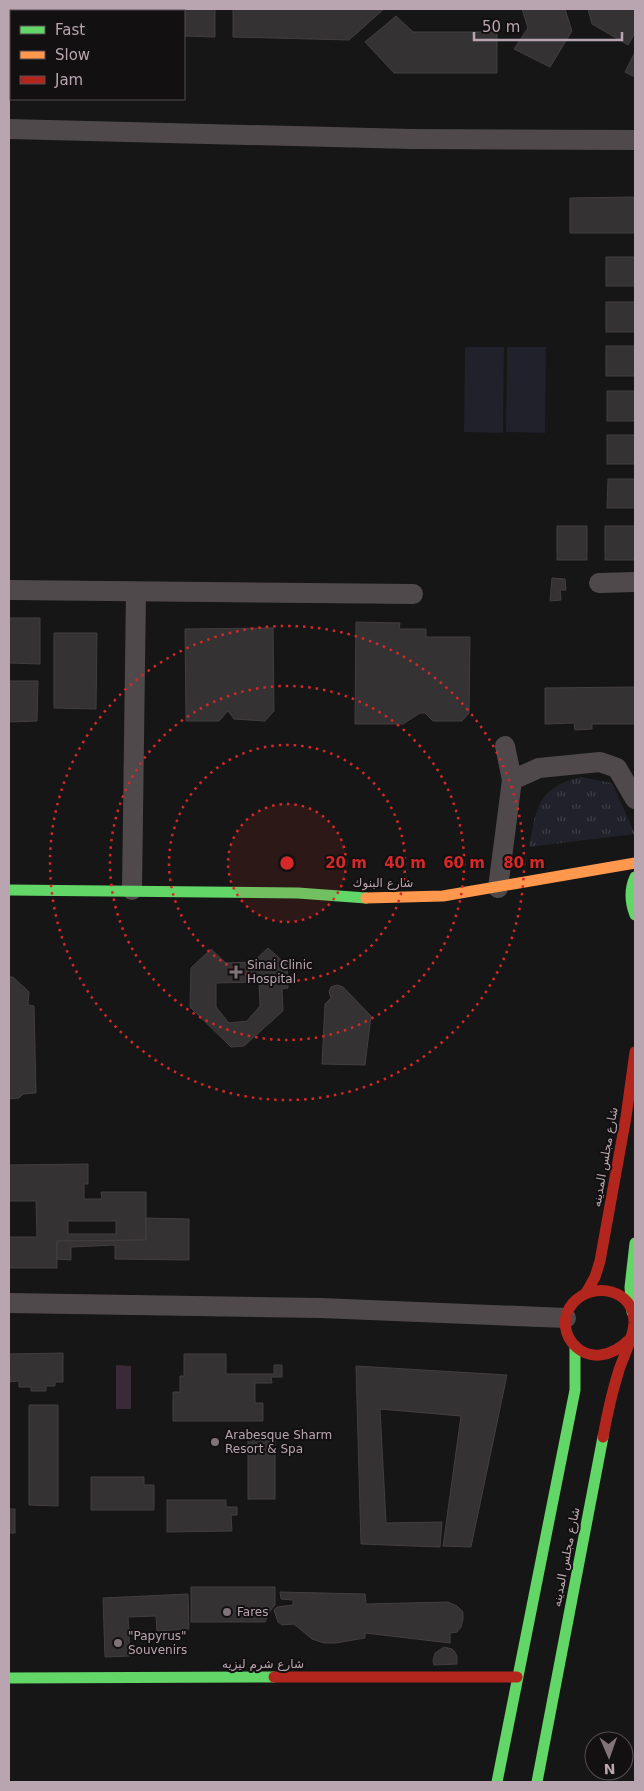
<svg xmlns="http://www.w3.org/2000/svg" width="644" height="1791" viewBox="0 0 644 1791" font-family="'DejaVu Sans','Noto Sans Arabic',sans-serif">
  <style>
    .grass { fill: url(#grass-tufts) }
    .green { fill: #20212a }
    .water { fill: #3a2a38 }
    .building { fill: #353233; stroke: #433e41; fill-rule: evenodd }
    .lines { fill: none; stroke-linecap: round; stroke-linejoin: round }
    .street { stroke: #4f494c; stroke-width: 20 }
    .fast { stroke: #63d668; stroke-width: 11 }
    .slow { stroke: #ff974d; stroke-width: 11 }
    .jam { stroke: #b3261e; stroke-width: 11 }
    .ring { fill: none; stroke: #d62828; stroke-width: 2.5; stroke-dasharray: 2.5 5 }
    .poi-dot { fill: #80737a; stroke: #121010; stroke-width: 2 }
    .labels { text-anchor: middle; stroke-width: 4; stroke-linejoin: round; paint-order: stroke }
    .street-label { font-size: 12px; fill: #b9a5b0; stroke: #121010 }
    .poi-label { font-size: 12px; fill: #b9a5b0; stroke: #121010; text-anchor: start }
    .centre { fill: #d62828; stroke: #121010; stroke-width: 2.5 }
    .ring-label { font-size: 15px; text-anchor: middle; font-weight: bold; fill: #d62828; stroke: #121010; stroke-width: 4; stroke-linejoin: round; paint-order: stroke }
  </style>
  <defs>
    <pattern id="grass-tufts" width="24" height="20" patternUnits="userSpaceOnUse" patternTransform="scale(1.25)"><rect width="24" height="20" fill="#20212a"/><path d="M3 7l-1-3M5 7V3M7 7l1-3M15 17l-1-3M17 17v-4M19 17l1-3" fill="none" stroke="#3e3e46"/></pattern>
  </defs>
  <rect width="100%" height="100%" fill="#161616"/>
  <path class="grass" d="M581,777L612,783L635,834L529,847C536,809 537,787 581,777Z"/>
  <g class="green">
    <path d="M465,347H504L503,433L464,432Z"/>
    <path d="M507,347H546L545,433L506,432Z"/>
  </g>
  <path class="water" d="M116,1365L131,1366V1409H116Z"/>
  <g class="building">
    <path d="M9,9H32V11H11V61H9Z"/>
    <path d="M77,9H215V37L184,36V11H79Z"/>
    <path d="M233,9H384L349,40L233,37Z"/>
    <path d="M522,9H565L572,31L550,67L514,49L528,28Z"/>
    <path d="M588,9H635V33L628,45L592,24Z"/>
    <path d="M396,16L413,32H497V73H394L365,42Z"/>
    <path d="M635,52V77L625,72Z"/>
    <path d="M634,197V233H570V198Z"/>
    <rect x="606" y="257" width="29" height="29"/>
    <rect x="606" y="302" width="29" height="30"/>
    <rect x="606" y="346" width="29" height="30"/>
    <rect x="607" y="391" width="28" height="30"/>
    <rect x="607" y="435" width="28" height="29"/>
    <path d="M608,479H635V508H607Z"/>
    <rect x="557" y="526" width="30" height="34"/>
    <rect x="605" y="526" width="30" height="34"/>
    <path d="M552,578L565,579L566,590H560L561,600L550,601Z"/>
    <path d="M9,618H40V664L9,663Z"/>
    <path d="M356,622L400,623L399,629H426V637H470L469,713L462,721H433L425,713H420L403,724H355Z"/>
    <path d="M273,628L274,711L265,721L234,719L228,711L219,721H186L185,629Z"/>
    <path d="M54,633H97L96,709L54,708Z"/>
    <path d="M9,681H38L37,721L9,722Z"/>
    <path d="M635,687V724H592V729L575,730L574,723L545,724V688Z"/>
    <path d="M268,948L287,965L288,988L282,989L283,1011L244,1046L231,1047L190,1007L191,968L211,949L226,963L253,962ZM259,982L260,1006L247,1021L229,1023L216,1007V983Z"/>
    <path d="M9,977H13L29,992L28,1005L34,1006L36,1093L23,1094L19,1098L9,1099Z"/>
    <path d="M337,985L343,987L371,1016L365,1065L322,1064L325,1004L331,998L329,992L331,987Z"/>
    <path d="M88,1164V1184H84V1199H102L101,1192H146V1240L57,1241V1268H9V1237H37L36,1201H9V1165ZM68,1221H116V1234H68Z"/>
    <path d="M146,1218L189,1219V1260L115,1259V1245L71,1247V1260L57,1259V1241L146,1240Z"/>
    <path d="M63,1353V1382H55V1386H46V1391H31V1387H19V1381L10,1382L11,1377H9V1354Z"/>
    <path d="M184,1354H226V1374H274V1365H282V1377H271L272,1383H255V1403H263V1421H173V1392H180V1376H184Z"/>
    <path d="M356,1366L507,1375L471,1547L443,1546L461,1416L380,1409L386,1523L442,1522L440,1547L361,1544Z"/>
    <path d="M29,1405H58V1506L29,1505Z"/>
    <rect x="248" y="1437" width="27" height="62"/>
    <path d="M91,1477H144V1485H154V1510H91Z"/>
    <path d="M167,1500H226V1507H237V1515H231L232,1531L167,1532Z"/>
    <rect x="9" y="1509" width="6" height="24"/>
    <path d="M191,1587H275V1605L270,1611L265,1622H191Z"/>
    <path d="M280,1592L365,1594L366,1604L448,1602L457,1606L463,1612V1619L461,1627L457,1632L450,1633V1643L365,1633V1638L336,1643H324L312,1639L294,1624L282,1625L278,1622L274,1610L277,1607L293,1605V1600L281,1599Z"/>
    <path d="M188,1594L189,1629L157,1631L156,1616L128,1617L130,1656L105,1657L103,1598Z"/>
    <path d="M444,1647L452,1649L455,1652L457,1656V1664L434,1665L433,1661L435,1653Z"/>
  </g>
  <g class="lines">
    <g class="street">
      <path d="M9,129L411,139L635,140"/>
      <path d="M599,583L635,582"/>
      <path d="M9,590L413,594"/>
      <path d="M505,746L512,780L539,768L600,762L617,768L635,799"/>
      <path d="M498,888L512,780"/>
      <path d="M132,890L136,592"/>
      <path d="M9,1303L321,1308L566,1318"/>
    </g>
    <g class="fast">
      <path d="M635,877C629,890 630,902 635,915"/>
      <path d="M9,890L298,893L366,898"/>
      <path d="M632,1312L630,1287L635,1243"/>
      <path d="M9,1678L274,1677"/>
      <path d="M497,1782L575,1390V1346"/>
      <path d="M537,1782L603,1437"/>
    </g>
    <path class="slow" d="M366,898L443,896L635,863"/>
    <g class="jam">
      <path d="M586,1293L595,1277L600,1261L626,1117L635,1052"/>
      <path d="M603,1437C607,1415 612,1392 619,1370C624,1355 633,1339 634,1323C635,1290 594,1280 573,1303C548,1331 588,1381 630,1339"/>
      <path d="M274,1677H517"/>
    </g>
  </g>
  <circle cx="287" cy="863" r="59" fill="#d62828" fill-opacity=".12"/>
  <g class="ring">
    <circle cx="287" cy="863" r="59"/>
    <circle cx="287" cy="863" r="118"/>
    <circle cx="287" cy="863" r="177"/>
    <circle cx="287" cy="863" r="237"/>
  </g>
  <g class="poi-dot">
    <path d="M233.5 964.5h5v5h5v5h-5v5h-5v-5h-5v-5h5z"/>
    <circle cx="215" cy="1442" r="5"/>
    <circle cx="227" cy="1612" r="5"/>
    <circle cx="118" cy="1643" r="5"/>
  </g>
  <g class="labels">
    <g class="street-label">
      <text x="383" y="887">شارع البنوك</text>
      <text transform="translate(605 1157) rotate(-80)" y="4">شارع مجلس المدينه</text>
      <text transform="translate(566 1557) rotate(-79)" y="4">شارع مجلس المدينه</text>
      <text x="263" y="1668">شارع شرم ليزيه</text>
    </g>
    <g class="poi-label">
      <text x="247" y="969">Sinai Clinic<tspan x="247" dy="14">Hospital</tspan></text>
      <text x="225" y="1439">Arabesque Sharm<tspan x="225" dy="14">Resort &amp; Spa</tspan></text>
      <text x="237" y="1616">Fares</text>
      <text x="128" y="1640">"Papyrus"<tspan x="128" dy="14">Souvenirs</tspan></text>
    </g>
  </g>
  <circle cx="287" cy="863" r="8" class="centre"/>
  <g class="ring-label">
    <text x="346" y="868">20 m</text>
    <text x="405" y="868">40 m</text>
    <text x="464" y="868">60 m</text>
    <text x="524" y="868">80 m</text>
  </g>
  <rect width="644" height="1791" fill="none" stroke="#b9a5b0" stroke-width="20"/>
  <rect x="10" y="10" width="175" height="90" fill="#121010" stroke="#554c50"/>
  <rect x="20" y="26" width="25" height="8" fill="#63d668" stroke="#554c50"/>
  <text x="55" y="35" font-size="15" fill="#b9a5b0">Fast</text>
  <rect x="20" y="51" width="25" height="8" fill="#ff974d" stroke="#554c50"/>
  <text x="55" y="60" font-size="15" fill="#b9a5b0">Slow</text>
  <rect x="20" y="76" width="25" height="8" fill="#b3261e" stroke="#554c50"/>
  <text x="55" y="85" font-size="15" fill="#b9a5b0">Jam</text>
  <g transform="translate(609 1756) rotate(178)"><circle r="24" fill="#121010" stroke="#554c50"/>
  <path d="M0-4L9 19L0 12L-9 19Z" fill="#80737a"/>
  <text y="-8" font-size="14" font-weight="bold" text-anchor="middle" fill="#b9a5b0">N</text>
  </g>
  <path d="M474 32v8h148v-8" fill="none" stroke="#b9a5b0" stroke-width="2.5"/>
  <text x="482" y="32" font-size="15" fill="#b9a5b0" stroke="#121010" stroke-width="4" paint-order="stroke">50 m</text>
</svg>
